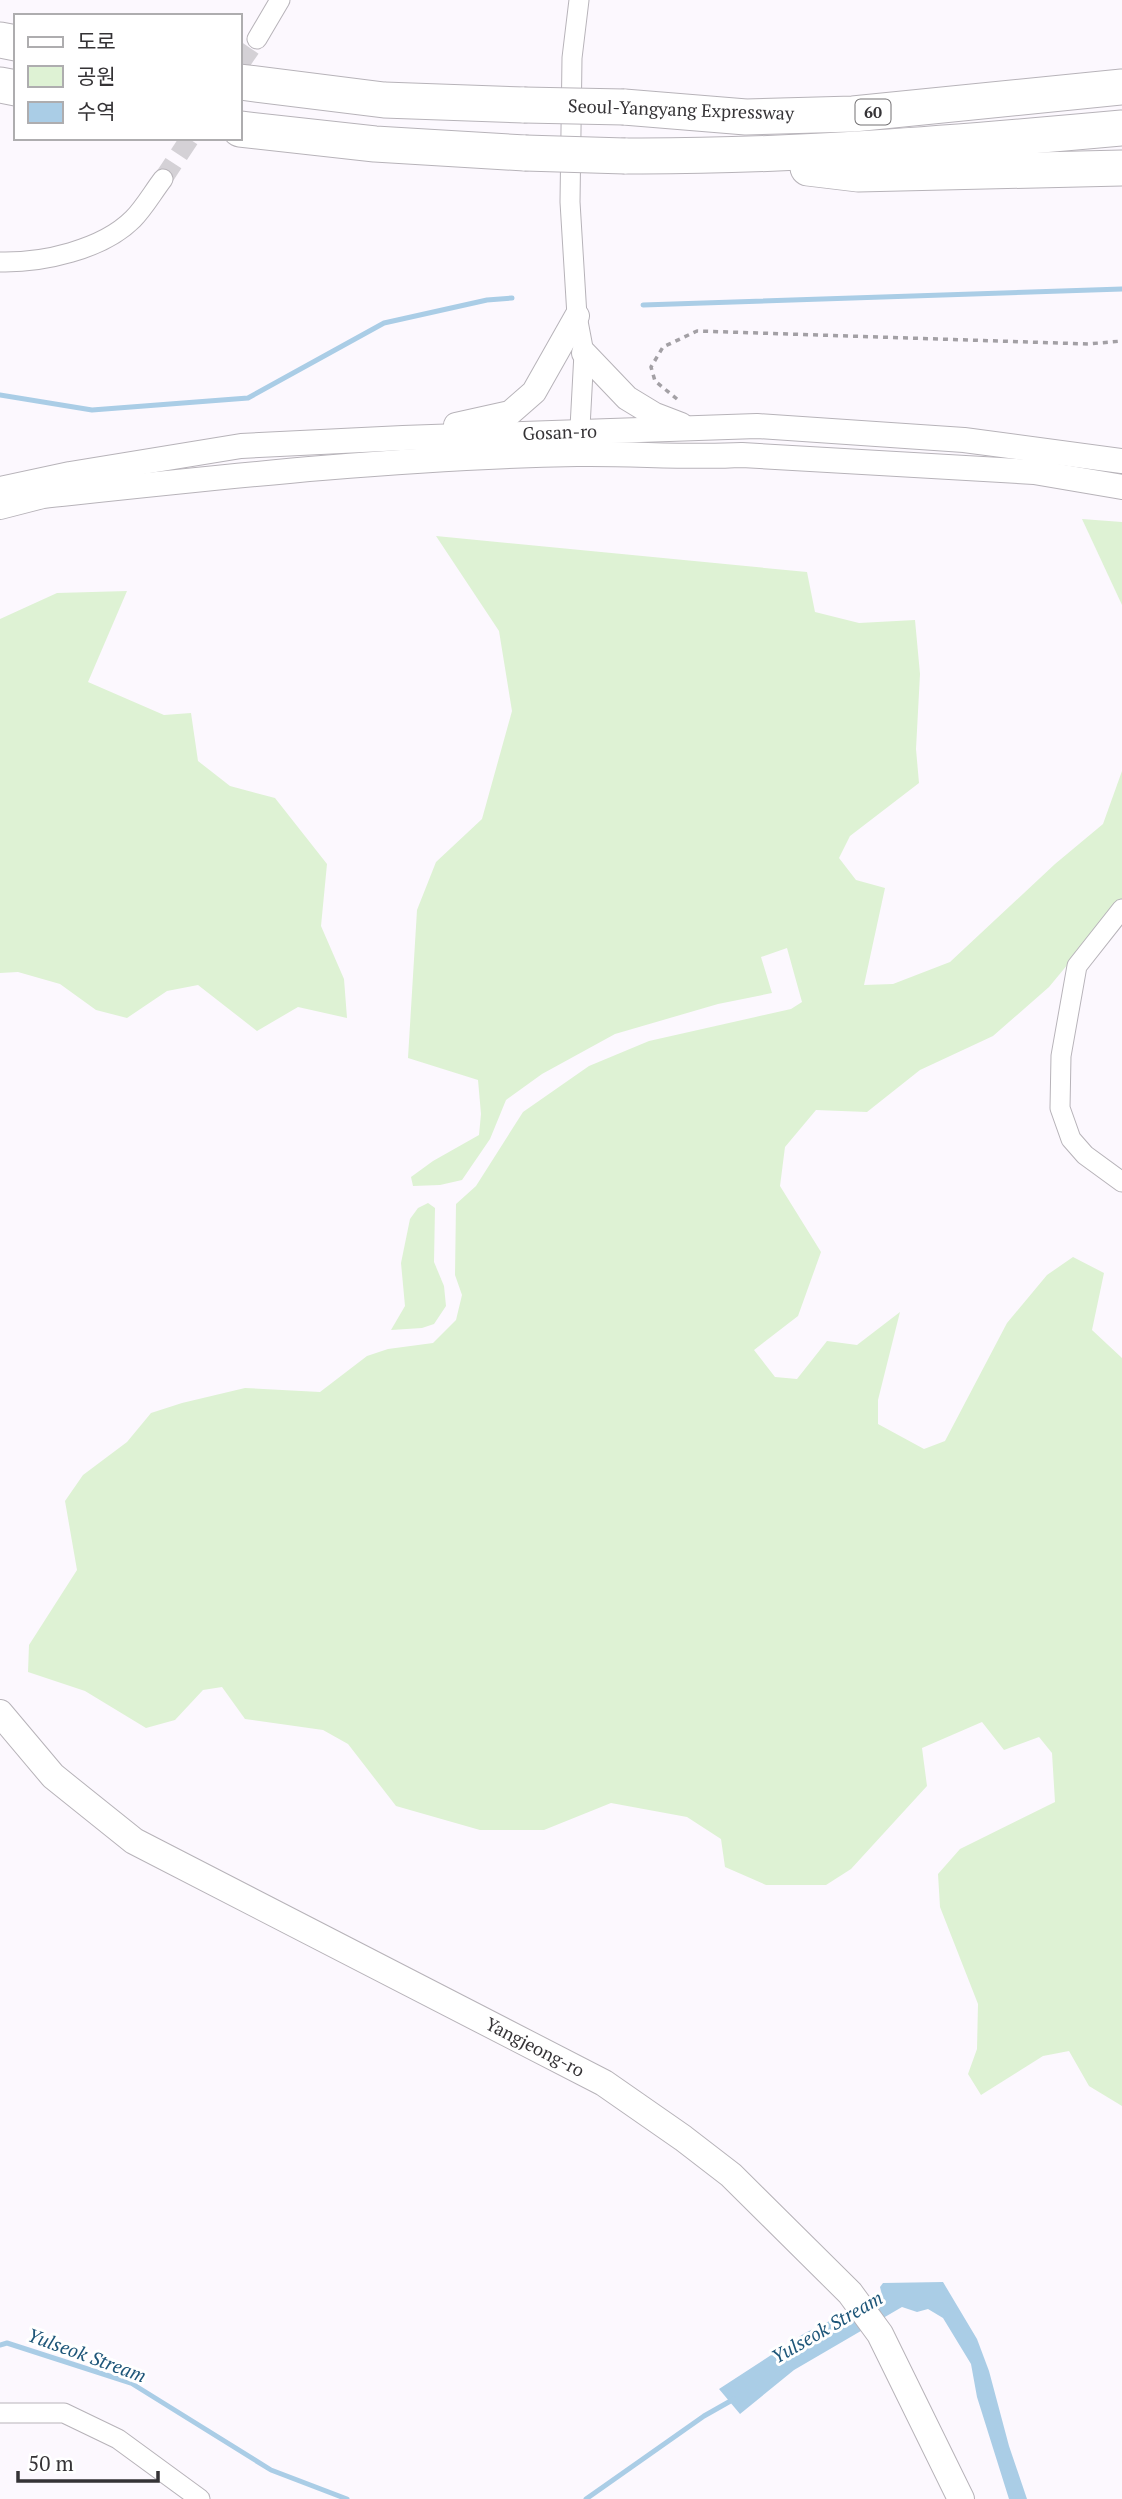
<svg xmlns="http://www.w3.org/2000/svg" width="1122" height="2499" viewBox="0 0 1122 2499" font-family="'PT Serif','Noto Sans KR',serif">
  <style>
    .green { fill: #def2d4 }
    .water { fill: #aacde6 }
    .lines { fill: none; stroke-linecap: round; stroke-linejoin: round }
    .stream { stroke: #aacde6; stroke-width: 5 }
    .minor-tunnel { stroke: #d4d1d6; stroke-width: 19; stroke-dasharray: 19 10; stroke-linecap: butt }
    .minor-casing { stroke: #b7b3b9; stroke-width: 21 }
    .tertiary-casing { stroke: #b7b3b9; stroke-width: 26 }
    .secondary-casing { stroke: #b7b3b9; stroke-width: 28 }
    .motorway-casing { stroke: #b7b3b9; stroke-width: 37 }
    .path { stroke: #a3a0a5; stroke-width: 3.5; stroke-dasharray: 5 5; stroke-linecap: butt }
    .minor { stroke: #fff; stroke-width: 19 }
    .tertiary { stroke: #fff; stroke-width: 24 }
    .secondary { stroke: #fff; stroke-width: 26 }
    .motorway { stroke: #fff; stroke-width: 35 }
    .motorway-bridge-casing { stroke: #b7b3b9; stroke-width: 37; stroke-linecap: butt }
    .motorway-bridge { stroke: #fff; stroke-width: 35 }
    .labels { text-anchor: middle; stroke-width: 6; stroke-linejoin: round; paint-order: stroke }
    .shield { fill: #fff; stroke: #727072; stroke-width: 2 }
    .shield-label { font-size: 16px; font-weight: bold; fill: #353336 }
    .street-label { font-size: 18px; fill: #353336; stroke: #fff }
    .water-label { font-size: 19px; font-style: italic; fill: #1e5679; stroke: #fff }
  </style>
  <rect width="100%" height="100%" fill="#fcf8fe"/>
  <g class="green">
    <path d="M1082,519L1122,522V605Z"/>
    <path d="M436,536L807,572L815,612L859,623L915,620L920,674L916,749L919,783L850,836L839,858L856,880L885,888L864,985L893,984L950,962L1055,864L1103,824L1122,771V899L1049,987L993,1036L920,1070L867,1112L816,1110L785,1147L780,1186L821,1252L798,1316L754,1350L775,1377L797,1379L827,1341L857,1345L900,1312L878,1400V1424L924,1449L945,1441L1007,1323L1047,1275L1073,1257L1104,1273L1092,1330L1122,1358V2106L1089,2086L1069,2051L1043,2056L981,2095L968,2074L977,2049L978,2004L940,1907L938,1874L960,1849L1055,1802L1052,1753L1039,1737L1004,1750L982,1722L922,1748L927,1786L851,1869L826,1885H766L725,1867L721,1839L687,1817L611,1803L544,1830H480L396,1806L348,1744L323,1730L245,1719L222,1687L203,1690L175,1720L146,1728L85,1691L28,1672L29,1645L77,1570L65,1501L83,1475L127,1442L151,1413L182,1403L245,1388L320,1392L367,1356L388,1349L433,1343L456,1320L462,1295L455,1275L456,1204L476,1186L523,1112L589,1066L649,1041L791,1009L802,1002L787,948L761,957L772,993L718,1004L615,1034L542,1074L506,1100L490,1139L462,1180L440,1185L413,1186L411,1177L433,1161L479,1135L481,1114L478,1080L408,1058L417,910L436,862L482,819L512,711L499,631Z"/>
    <path d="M127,591L88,682L164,715L191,713L198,761L230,786L275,798L327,864L321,926L344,979L347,1018L298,1007L257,1031L198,985L167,991L127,1018L96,1010L60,984L18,972L0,973V619L57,593Z"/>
    <path d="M428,1203L435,1208L434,1262L444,1286L446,1306L434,1324L422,1328L391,1330L405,1306L401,1263L410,1219L418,1208Z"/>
  </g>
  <path class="water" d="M943,2282L977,2339L989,2371L1009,2446L1027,2499H1009L977,2397L971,2364L943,2318L928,2309L917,2312L902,2307L794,2370L740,2414L719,2389L805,2333L882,2295L880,2287L883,2283Z"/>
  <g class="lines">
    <g class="stream">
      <path d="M643,305L1122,289"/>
      <path d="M0,395L92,410L248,398L384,323L487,300L512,298"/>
      <path d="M0,2345L7,2343L131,2383L271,2470L347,2499"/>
      <path d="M586,2499L704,2416L734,2399"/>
    </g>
    <g class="minor-tunnel">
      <path d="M240,64L257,39"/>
      <path d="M163,179L190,138"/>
    </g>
    <defs>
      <g id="minor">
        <path d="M579,0L572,58L570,202L577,316L584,353L579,446"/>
        <path d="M257,39L280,0"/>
        <path d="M0,262C42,263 102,250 133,219C144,208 153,192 163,179"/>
        <path d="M1122,909L1077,966L1061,1056L1060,1108L1071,1139L1085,1155L1122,1182"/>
        <path d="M0,2413H64L118,2439L200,2499"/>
      </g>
      <g id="tertiary">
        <path d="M584,353L627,398L655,415L681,425"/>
        <path d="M456,425L510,413L534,392L577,316"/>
        <path id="s1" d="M0,489L70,474L241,446L403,438L757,426L964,440L1122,461"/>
        <path d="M0,507L43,496C221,477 399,457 577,454C632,453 687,458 742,455L1034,472L1122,487"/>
      </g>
      <g id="secondary">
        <path id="s2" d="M0,1713L53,1776L134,1841L604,2083L683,2138L731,2175L850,2293L880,2334L961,2499"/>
      </g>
      <g id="motorway">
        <path d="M0,40L16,43"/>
        <path d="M240,82L384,100L524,105"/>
        <path d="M0,85L16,88"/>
        <path d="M624,107L746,117L853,114L1122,87"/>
        <path d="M240,129L375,144L525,153"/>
        <path d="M625,156C791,157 957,143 1122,128"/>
        <path d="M808,168L858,174L1122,168"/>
      </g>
    </defs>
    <use href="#minor" class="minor-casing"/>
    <use href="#tertiary" class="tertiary-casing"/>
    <use href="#secondary" class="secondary-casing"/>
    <use href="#motorway" class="motorway-casing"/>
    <path class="path" d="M677,399L655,381L651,367L663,347L697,331L1088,344L1122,341"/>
    <use href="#minor" class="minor"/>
    <use href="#tertiary" class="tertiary"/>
    <use href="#secondary" class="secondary"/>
    <use href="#motorway" class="motorway"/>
    <defs>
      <g id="motorway-bridge">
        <path d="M524,105L624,107"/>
        <path d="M525,153L625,156"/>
      </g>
    </defs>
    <use href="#motorway-bridge" class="motorway-bridge-casing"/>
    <use href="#motorway-bridge" class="motorway-bridge"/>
  </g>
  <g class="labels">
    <rect class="shield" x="855.5" y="99.5" width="35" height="25" rx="5"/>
    <g class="shield-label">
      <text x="873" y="118">60</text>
    </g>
    <g class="street-label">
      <text transform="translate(681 110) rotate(2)" y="6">Seoul-Yangyang Expressway</text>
      <text dy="6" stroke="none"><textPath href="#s1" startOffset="564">Gosan-ro</textPath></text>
      <text dy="6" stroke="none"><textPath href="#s2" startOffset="637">Yangjeong-ro</textPath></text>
    </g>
    <g class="water-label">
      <text transform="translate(827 2327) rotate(-30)" y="7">Yulseok Stream</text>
      <text transform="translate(87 2355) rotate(20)" y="7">Yulseok Stream</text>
    </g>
  </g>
  <rect x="14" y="14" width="228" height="126" fill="#ffffff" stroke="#aeadaf" stroke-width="2"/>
  <rect x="28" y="37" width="35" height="10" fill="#ffffff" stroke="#aeadaf" stroke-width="2"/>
  <text x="77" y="49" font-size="21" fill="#353336">도로</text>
  <rect x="28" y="66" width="35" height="21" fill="#def2d4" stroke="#aeadaf" stroke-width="2"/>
  <text x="77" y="84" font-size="21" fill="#353336">공원</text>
  <rect x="28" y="102" width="35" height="21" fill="#aacde6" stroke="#aeadaf" stroke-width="2"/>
  <text x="77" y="119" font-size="21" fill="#353336">수역</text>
  <path d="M18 2471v10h140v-10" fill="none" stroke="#353336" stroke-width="3.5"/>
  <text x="28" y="2471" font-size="21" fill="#353336" stroke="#ffffff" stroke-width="5" paint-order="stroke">50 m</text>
</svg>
